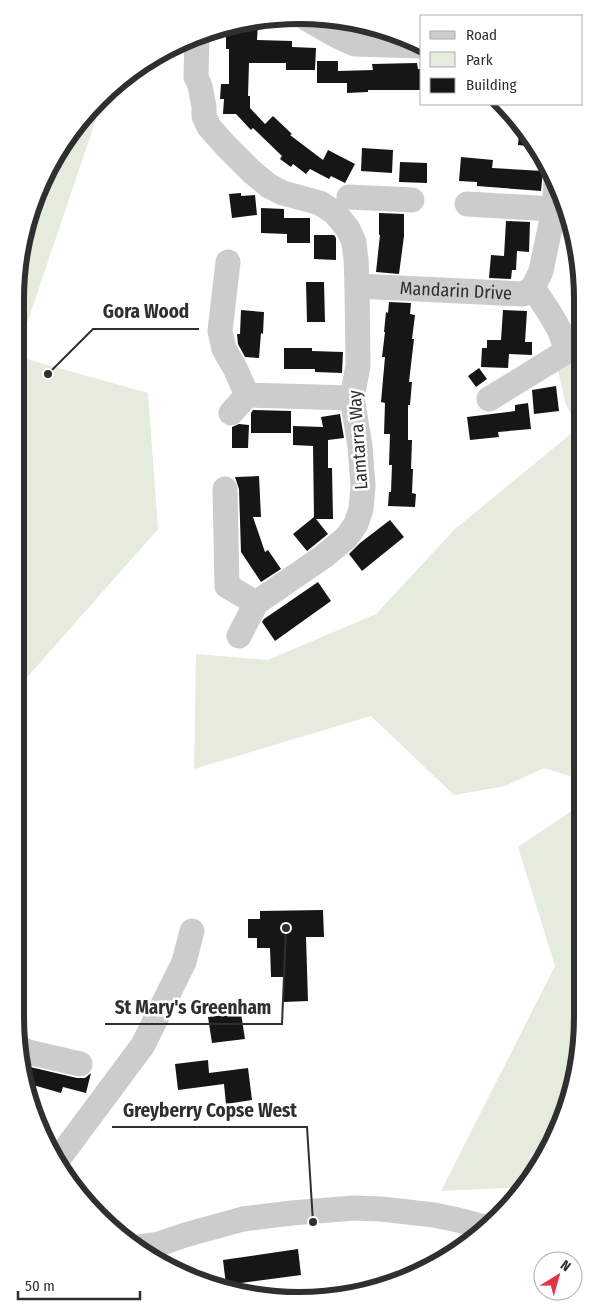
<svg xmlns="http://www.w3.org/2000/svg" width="598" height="1316" viewBox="0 0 598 1316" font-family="'Fira Sans Condensed',sans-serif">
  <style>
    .green { fill: #e5ecdd }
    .building { fill: #161616 }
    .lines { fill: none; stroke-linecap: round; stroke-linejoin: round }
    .minor { stroke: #ccc; stroke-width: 25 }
    .labels { text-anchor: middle; stroke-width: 5; stroke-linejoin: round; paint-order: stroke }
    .street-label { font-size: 18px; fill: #2f2f2f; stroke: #fff }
    .rim { fill: none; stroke: #2f2f2f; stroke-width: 6 }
    .leader { fill: none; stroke: #2f2f2f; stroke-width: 2 }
    .callout-dot { fill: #2f2f2f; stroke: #fff; stroke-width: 2 }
    .callout-label { font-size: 19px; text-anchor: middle; font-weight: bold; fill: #2f2f2f; stroke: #fff; stroke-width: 5; stroke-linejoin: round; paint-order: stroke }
  </style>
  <rect width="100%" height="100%" fill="#fff"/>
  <g class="green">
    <path d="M105,93L16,356L148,393L158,529L15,691V299L37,191L98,98Z"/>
    <path d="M571,225L581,262V335L566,237Z"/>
    <path d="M581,356L582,780L544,768L505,786L454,795L371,716L194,769L196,654L268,660L376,614L455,529L578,428L565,402L557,366Z"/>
    <path d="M582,804L583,1017L561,1125L523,1187L441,1191L555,966L518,847Z"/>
    <path d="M15,962C27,974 29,992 15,1003Z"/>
  </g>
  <g class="building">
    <path d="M258,23L257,40L292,41V47L316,48L315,70H286V63H249L248,96H250V108L265,124L273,116L292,134L290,135L323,160L328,150L355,164L345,183L331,176L329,179L310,169L306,174L293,164L291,167L280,159L282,156L253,128L251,130L236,114H223L224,99H220L221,84H229V49H226V29Z"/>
    <path d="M317,61H338V71L373,70L372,64L417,63L418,69H422V90H368V92L347,93V83H317Z"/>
    <path d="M520,122L524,126L536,147L518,145Z"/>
    <path d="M362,148L393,150L392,173L361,171Z"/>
    <path d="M461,157L493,160L492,168L543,171L541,191L477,186V182L459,181Z"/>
    <path d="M400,162L427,163V183L399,182Z"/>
    <path d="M241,193V196L255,195L257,215L232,218L229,194Z"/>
    <path d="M261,208L284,209V218H310V243H287V234L261,233Z"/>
    <path d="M379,213L404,214V236L399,274L376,272L380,235H379Z"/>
    <path d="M506,221L530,222L529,252L517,251L516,270H512L511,279L489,278L491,255L504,256Z"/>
    <path d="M314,235H334L336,238V260L314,259Z"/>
    <path d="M306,282H324L325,322H307Z"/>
    <path d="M389,302L411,303L410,314L415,315L412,339H414L409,382H412L410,405H408V440H412L411,469H413L412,493L416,494L415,507L388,506L389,492H391L392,465H389L390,434H384L385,403L381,402L385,357H382L385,332H384L386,312L388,313Z"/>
    <path d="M241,310L264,312L263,334L261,333L259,358L245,357L238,344L237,334H240Z"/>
    <path d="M503,310L527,311L525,342H532V355L509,354L508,368L481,367L482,348H487V340H501Z"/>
    <path d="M284,348H312V351L343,352L342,373L315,372V369H284Z"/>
    <path d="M479,368L487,379L476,387L468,376Z"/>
    <path d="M556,386L559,411L534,414L532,390Z"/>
    <path d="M528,403L531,429L498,432L499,437L470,440L467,417L515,411V405Z"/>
    <path d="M253,410L291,411V433H251V413Z"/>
    <path d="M340,414L344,438L328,440V468H332L333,519H316L328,534L307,551L293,534L314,517L313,446L293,445V426L323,427L321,417Z"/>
    <path d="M239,424L249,425L248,448H232V427Z"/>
    <path d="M259,476L261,517H253L265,552L268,550L281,569L261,582L241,552L239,489L235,477Z"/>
    <path d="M390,520L404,537L362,571L349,554L360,543Z"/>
    <path d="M318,582L331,601L275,641L262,622L264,619Z"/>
    <path d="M323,910L324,937H306L308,1001L284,1002L283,977H271L270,948H257V938H248V919H260V911Z"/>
    <path d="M241,1013L245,1039L212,1043L208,1017Z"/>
    <path d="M208,1060L209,1073L248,1068L252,1100L226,1104L224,1084L178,1090L175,1064Z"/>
    <path d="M26,1066L77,1078H85L91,1073L86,1093L63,1087L61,1093L26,1083L24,1074Z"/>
    <path d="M298,1249L301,1275L226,1285L223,1260Z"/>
  </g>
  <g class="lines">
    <g class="minor">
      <path d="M302,16L335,35L355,44L422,46"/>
      <path d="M197,35L196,77L200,86L204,107V116L209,127L226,146L252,172L269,186L283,193L320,203L335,213L348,229L354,242L355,252"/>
      <path d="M349,197L412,200"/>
      <path d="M467,204L554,209"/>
      <path d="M228,262L220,331L224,349L235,368L247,395L352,398"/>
      <path id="s1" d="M357,286L523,294L533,288L541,271L554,209L556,182"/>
      <path d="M489,399L567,351L560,331L549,312L533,288"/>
      <path d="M231,413L247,395"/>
      <path d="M225,489L227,586L256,603"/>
      <path d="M239,636L256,603L323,557L346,538L356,524L361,509L363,486L360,446L352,398L358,366L357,286L356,258"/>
      <path d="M20,1048L28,1052L80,1064"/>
      <path d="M59,1158L143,1045L184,962L192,931"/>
      <path d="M138,1247L159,1244L185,1235L243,1219L292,1213L354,1208L381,1209L434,1215L458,1220L485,1227"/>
    </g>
  </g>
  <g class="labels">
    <g class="street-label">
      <text dy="6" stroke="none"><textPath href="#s1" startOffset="99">Mandarin Drive</textPath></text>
      <text transform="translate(358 440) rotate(-94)" y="6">Lamtarra Way</text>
    </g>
  </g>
  <path d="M0 0H598V1316H0ZM299 24H299A275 275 0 0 1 574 299V1017A275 275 0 0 1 299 1292H299A275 275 0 0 1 24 1017V299A275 275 0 0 1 299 24Z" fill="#fff" fill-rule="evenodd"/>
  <path class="rim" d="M299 24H299A275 275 0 0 1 574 299V1017A275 275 0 0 1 299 1292H299A275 275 0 0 1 24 1017V299A275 275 0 0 1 299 24Z"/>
  <path class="leader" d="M48 374L93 329H199M286 928L282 1024H105M313 1222L307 1127H112"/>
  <g class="callout-dot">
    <circle cx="48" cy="374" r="5"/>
    <circle cx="286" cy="928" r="5"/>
    <circle cx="313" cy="1222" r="5"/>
  </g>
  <g class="callout-label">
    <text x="146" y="318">Gora Wood</text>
    <text x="193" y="1014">St Mary's Greenham</text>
    <text x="210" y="1117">Greyberry Copse West</text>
  </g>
  <rect x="420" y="15" width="162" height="90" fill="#ffffff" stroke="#acacac"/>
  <rect x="430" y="31" width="25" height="8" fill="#cccccc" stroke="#acacac"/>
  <text x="466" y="40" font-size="15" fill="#2f2f2f">Road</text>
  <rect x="430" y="52" width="25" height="15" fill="#e5ecdd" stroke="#acacac"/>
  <text x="466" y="65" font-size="15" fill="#2f2f2f">Park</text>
  <rect x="430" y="78" width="25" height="15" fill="#161616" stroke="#acacac"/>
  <text x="466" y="90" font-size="15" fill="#2f2f2f">Building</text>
  <g transform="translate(558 1276) rotate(37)"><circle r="24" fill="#ffffff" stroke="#acacac"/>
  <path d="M0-4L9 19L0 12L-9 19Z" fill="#e13545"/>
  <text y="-8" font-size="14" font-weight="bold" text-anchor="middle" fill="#2f2f2f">N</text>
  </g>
  <path d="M18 1291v8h122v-8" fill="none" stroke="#2f2f2f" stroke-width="2.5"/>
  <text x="25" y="1291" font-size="15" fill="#2f2f2f" stroke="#ffffff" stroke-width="4" paint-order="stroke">50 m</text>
</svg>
